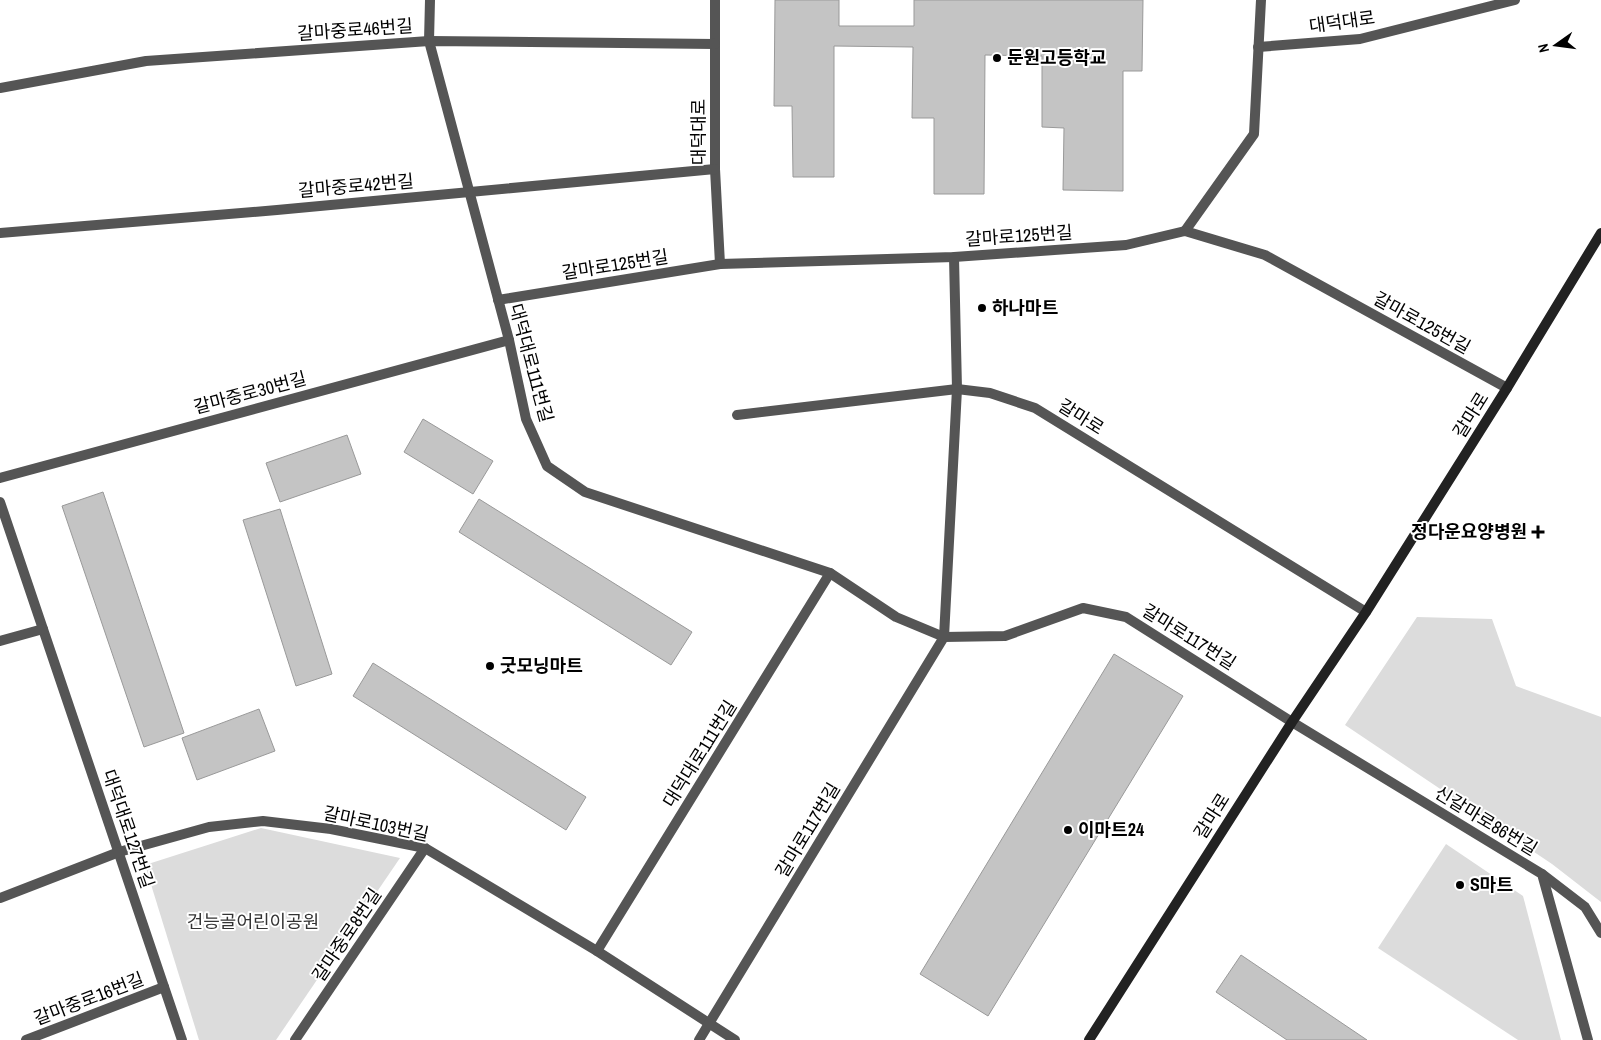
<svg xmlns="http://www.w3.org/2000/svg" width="1601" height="1040" viewBox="0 0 1601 1040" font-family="'Archivo Narrow','Noto Sans KR',sans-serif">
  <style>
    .green { fill: #dcdcdc }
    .building { fill: #c4c4c4; stroke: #999 }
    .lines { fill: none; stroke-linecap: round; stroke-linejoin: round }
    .lane { stroke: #555; stroke-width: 10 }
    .street { stroke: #555; stroke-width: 10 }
    .secondary { stroke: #222; stroke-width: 10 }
    .poi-dot { fill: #000; stroke: #fff; stroke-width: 2 }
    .labels { text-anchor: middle; stroke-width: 4; stroke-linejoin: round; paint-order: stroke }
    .street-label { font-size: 18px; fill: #000; stroke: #fff }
    .poi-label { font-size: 18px; font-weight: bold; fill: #000; stroke: #fff; text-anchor: start }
    .park-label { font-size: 18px; fill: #333; stroke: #fff }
  </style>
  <rect width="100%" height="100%" fill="#fff"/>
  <g class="green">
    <path d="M1417,617L1492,619L1516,686L1601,717V902L1552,864L1345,725Z"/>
    <path d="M261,828L400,858L276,1040H199L145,865Z"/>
    <path d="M1446,844L1523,896L1561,1040H1518L1378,948Z"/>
  </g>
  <g class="building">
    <path d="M775,0H839V26H914V0H1143L1142,71H1123V191L1063,190L1064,128L1042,127V56L985,55L984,194H934V118H912L913,47L834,46V177H793L792,106H774Z"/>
    <path d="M423,419L493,461L473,494L404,452Z"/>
    <path d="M347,435L361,474L280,502L266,463Z"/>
    <path d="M103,492L184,733L144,747L62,506Z"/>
    <path d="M479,499L692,632L671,665L459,532Z"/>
    <path d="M280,509L332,674L296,686L243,520Z"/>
    <path d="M1114,654L1183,696L988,1016L920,974Z"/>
    <path d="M373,663L586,797L566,830L353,696Z"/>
    <path d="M259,709L275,751L197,780L182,738Z"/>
    <path d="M1241,955L1367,1040H1287L1216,992Z"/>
  </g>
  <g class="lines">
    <path class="lane" d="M1542,874L1585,907L1601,933"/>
    <g class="street">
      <path d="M430,0L429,41L509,340L526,419L547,466L585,492L830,573L896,617L944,637L1005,636L1083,608L1126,617L1292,722L1542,874L1588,1040"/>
      <path d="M715,0V169L720,264"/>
      <path d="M1258,47L1360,39L1515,0"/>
      <path d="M0,88L146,61L429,41L715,44"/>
      <path d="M1185,231L1254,134L1261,0"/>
      <path d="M0,233L277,210L715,169"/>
      <path d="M498,300L720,264L954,257L1126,245L1185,231L1265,255L1507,388"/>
      <path d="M737,415L957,389L990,393L1035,408L1366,612"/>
      <path d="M0,478L509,340"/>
      <path d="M0,502L182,1040"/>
      <path d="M0,641L43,629"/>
      <path d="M0,898L119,852L209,827L263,821L331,829L425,848L597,951L735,1040"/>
      <path d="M597,951L830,573"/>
      <path d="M26,1040L164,987"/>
      <path d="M295,1040L425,848"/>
      <path d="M699,1040L944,637L957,389L954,257"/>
    </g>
    <path class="secondary" d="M1089,1040L1292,722L1366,612L1507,388L1601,233"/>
  </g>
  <g class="poi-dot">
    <circle cx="997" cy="58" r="5"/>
    <circle cx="982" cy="308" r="5"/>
    <path d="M1535.5 524.5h5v5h5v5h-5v5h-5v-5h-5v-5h5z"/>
    <circle cx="490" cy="666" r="5"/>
    <circle cx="1068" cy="830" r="5"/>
    <circle cx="1460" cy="885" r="5"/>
  </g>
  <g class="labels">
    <g class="street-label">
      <text transform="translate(1342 22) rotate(-8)" y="6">대덕대로</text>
      <text transform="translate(355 30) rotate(-4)" y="6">갈마중로46번길</text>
      <text transform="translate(699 132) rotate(-90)" y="6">대덕대로</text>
      <text transform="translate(356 186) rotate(-5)" y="6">갈마중로42번길</text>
      <text transform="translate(1019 236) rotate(-4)" y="6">갈마로125번길</text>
      <text transform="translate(615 265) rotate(-9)" y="6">갈마로125번길</text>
      <text transform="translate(1422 323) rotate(29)" y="6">갈마로125번길</text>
      <text transform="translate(531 363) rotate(75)" y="6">대덕대로111번길</text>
      <text transform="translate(250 393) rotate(-15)" y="6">갈마중로30번길</text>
      <text transform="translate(1471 415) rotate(-58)" y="6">갈마로</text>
      <text transform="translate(1081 417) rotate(32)" y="6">갈마로</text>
      <text transform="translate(1189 637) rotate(32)" y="6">갈마로117번길</text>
      <text transform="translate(700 754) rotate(-58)" y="6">대덕대로111번길</text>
      <text transform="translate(1212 816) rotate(-58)" y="6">갈마로</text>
      <text transform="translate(1486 821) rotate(31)" y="6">신갈마로86번길</text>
      <text transform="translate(376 824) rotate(12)" y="6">갈마로103번길</text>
      <text transform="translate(128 829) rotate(71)" y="6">대덕대로127번길</text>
      <text transform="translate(808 830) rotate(-59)" y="6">갈마로117번길</text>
      <text transform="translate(347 935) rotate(-56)" y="6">갈마중로8번길</text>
      <text transform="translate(89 999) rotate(-21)" y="6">갈마중로16번길</text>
    </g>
    <g class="poi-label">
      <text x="1007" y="64">둔원고등학교</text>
      <text x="992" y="314">하나마트</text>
      <text x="1527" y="538" text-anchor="end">정다운요양병원</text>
      <text x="500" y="672">굿모닝마트</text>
      <text x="1078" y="836">이마트24</text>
      <text x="1470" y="891">S마트</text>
    </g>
    <g class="park-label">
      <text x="253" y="928">건능골어린이공원</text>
    </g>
  </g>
  <g transform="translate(1556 45) rotate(256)" stroke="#ffffff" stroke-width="4" paint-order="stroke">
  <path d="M0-4L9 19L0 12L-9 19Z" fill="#000000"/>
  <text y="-8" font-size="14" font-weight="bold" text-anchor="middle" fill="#000000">N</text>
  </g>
</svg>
